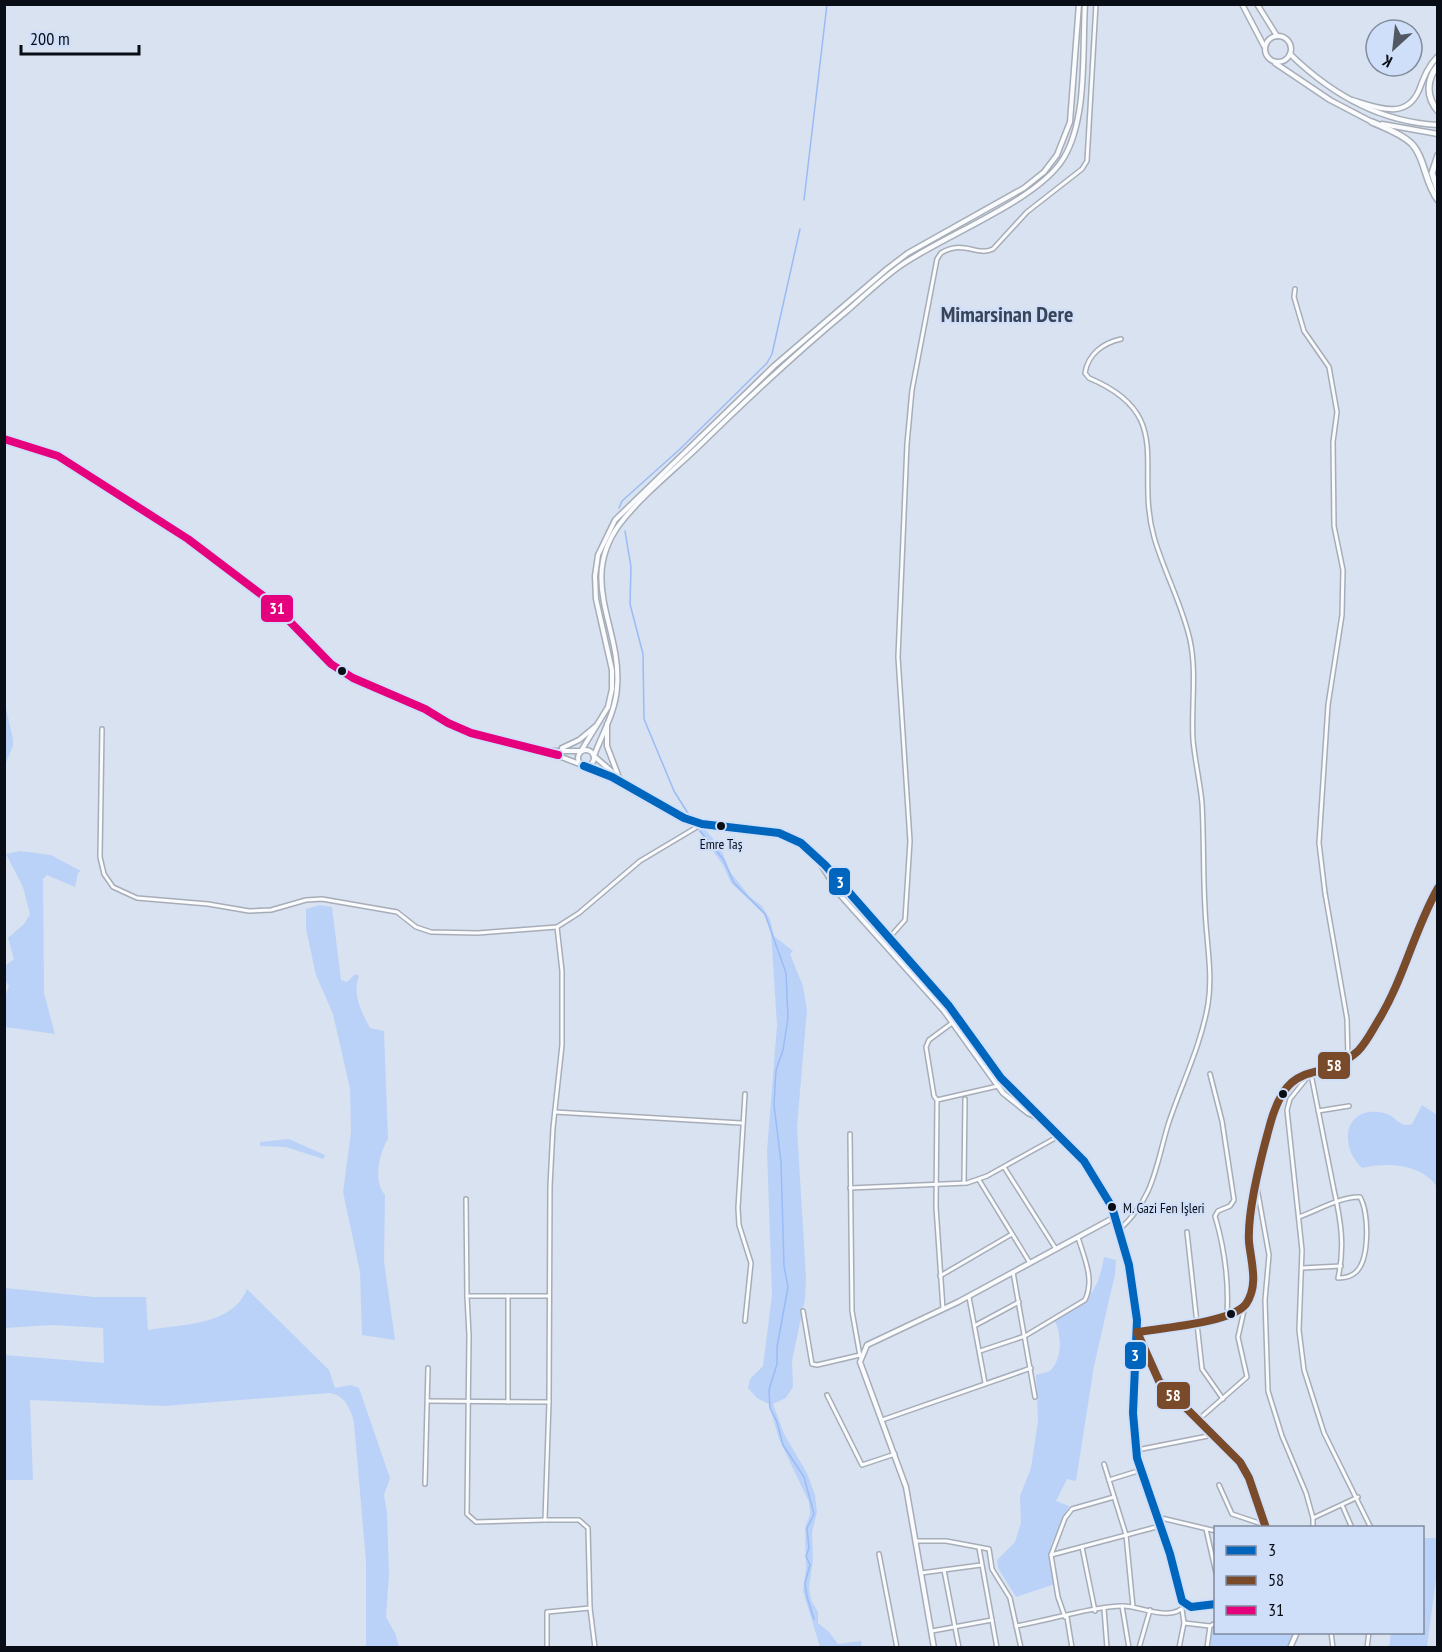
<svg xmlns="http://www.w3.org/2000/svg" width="1442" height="1652" viewBox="0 0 1442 1652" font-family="'PT Sans Narrow',sans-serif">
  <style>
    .green { fill: #bbd2f8 }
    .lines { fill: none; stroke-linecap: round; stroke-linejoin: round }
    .stream { stroke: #9abbf6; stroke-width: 1.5 }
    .minor-casing { stroke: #a7adb8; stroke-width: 6 }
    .tertiary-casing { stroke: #a7adb8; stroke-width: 7 }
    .trunk-casing { stroke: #a7adb8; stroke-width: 8 }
    .minor { stroke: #f9fbfd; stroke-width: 3 }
    .tertiary { stroke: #f9fbfd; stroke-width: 4 }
    .trunk { stroke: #f9fbfd; stroke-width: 5 }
    .bus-1-casing { stroke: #d0dff9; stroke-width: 12 }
    .bus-2-casing { stroke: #d0dff9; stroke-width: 12 }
    .bus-3-casing { stroke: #d0dff9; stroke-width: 12 }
    .bus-1 { stroke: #0065bd; stroke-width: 8 }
    .bus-2 { stroke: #7a4b2a; stroke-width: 8 }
    .bus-3 { stroke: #e5007d; stroke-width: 8 }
    .bus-dot { fill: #090d16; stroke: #d0dff9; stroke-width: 2 }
    .labels { text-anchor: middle; stroke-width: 4.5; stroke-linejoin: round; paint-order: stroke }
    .bus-label { font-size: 14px; fill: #090d16; stroke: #d0dff9 }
    .district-label { font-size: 22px; font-weight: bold; fill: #394459; stroke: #d0dff9 }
    .line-badge { stroke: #d0dff9; stroke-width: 2 }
    .badge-label { font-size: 16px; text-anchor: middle; font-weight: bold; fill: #fff }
  </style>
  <rect width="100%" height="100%" fill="#d9e2f0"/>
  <g class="green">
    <path d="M5,704L13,739V746L5,765Z"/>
    <path d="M704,828L720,847L731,873L750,897L762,906L770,919L774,936L793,951L790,954L803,986L807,1010L797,1127L806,1278L805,1299L792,1361L793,1387L786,1398L773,1404L784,1434L807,1473L815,1495L817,1512L812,1533L813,1561L809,1587L811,1600L818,1612V1623L829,1632L838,1644L861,1641L862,1647H820L803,1591L806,1569L805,1528L810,1514L809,1502L779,1439L769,1404L757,1398L748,1388L750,1379L763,1366L772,1295L767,1151L777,1025L771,932L764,914L731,883L723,865L698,830Z"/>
    <path d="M20,851L51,855L81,871L78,873L75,887L47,875L43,879L44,993L55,1034L5,1027V997L9,986L5,980V966L14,959L8,938L24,924L30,914L23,887L6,854Z"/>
    <path d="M320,905L332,907L341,980L347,982L355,974L359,976C352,994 361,1011 370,1028L384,1031L388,1139C379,1153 373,1181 385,1195L384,1261L395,1340L362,1335L360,1272L343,1192L351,1132L350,1089L333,1014L316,975L306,929V909Z"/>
    <path d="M1422,1105L1437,1115V1187C1422,1164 1387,1162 1362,1168C1353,1159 1347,1148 1348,1134C1350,1114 1369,1108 1387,1114C1396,1117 1398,1125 1408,1125L1412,1124Z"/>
    <path d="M289,1139L325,1155L323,1159L286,1147L260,1146V1142Z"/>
    <path d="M1104,1257L1116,1260L1115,1274L1094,1366L1076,1481L1067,1479L1056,1501L1069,1506L1051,1545L1055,1584L1016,1597L998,1568L997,1560L1015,1542L1021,1523L1020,1496L1031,1468L1038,1421L1036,1375L1050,1371C1063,1358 1062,1335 1054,1319C1087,1300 1097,1297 1104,1257Z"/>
    <path d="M5,1288L94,1297H146L148,1330C182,1324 232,1326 247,1289L329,1370L335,1388L351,1385L359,1388L390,1478L384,1495L387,1512L389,1574L386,1617L396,1635L399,1647H366V1561L354,1423C351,1409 345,1395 329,1393L164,1406L30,1400L33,1480H5V1355L104,1363L103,1328L52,1325L5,1328Z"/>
    <path d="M1423,1538H1438L1437,1571L1427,1647H1389L1391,1633L1422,1632Z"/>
    <path d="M1215,1624L1216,1632L1294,1633L1287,1647L1210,1648L1213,1626Z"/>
  </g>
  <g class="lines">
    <g class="stream">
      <path d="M804,200L827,4"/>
      <path d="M619,508L622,501L680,449L767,363L772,354L800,229"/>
      <path d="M625,531L631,567L630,604L643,654L644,719L674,791L689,815"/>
      <path d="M700,831L723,859L734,883L765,914L786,973L788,1018L783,1050L776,1070L774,1105L781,1162L784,1266L788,1287L777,1347V1364L769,1390L770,1408L777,1422L783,1445L804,1477L814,1514L807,1528L809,1548L806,1556L810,1565L805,1583L807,1597L814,1619"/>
    </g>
    <defs>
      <g id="minor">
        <path d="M1295,289L1294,297L1304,331L1329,367L1337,412L1333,442L1334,526L1343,570L1342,615L1328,705L1319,843L1325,893L1347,1019L1348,1058"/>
        <path d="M102,729L100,857L104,874L113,887L137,898L208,904L249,911L271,910L306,900L322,899L397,912L416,927L431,932L478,933L557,927L579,913L640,861L702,824"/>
        <path d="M889,938L905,920L910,841L898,657L907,444L912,390L937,259L941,253C964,239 976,257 993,249L1027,212L1082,169L1087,161L1096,4"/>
        <path d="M1210,1074L1222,1121L1234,1200L1230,1206L1218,1211L1215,1216C1225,1250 1229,1280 1227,1315"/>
        <path d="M1310,1074L1290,1099L1287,1110L1302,1250L1299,1330L1304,1370L1324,1433L1371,1528"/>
        <path d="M745,1094L738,1208L739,1225L751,1263L745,1321"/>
        <path d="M937,1100L998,1086"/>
        <path d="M1318,1111L1349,1106"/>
        <path d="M555,1112L741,1123"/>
        <path d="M850,1134L852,1311L860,1356"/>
        <path d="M1004,1167L1056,1249"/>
        <path d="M979,1180L1030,1263"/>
        <path d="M964,1183L965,1099"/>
        <path d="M850,1188L967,1183L987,1176L1059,1136"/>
        <path d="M1257,1188L1269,1255L1265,1300L1268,1391L1282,1436L1306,1493L1313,1518V1528"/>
        <path d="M466,1199L467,1296"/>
        <path d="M1299,1217C1316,1211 1342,1196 1360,1197C1369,1212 1370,1259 1356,1272C1351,1277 1345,1278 1338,1278C1345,1247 1341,1221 1334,1190L1311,1074"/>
        <path d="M1119,1230C1154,1198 1155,1169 1168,1125C1181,1085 1201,1046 1208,1004C1213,973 1206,940 1205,908C1203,873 1204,838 1202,803C1200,782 1195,761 1193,740C1191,707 1197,672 1190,640C1182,604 1164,572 1154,537C1134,466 1177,415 1089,378L1085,373C1088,354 1103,343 1121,339"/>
        <path d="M1187,1232L1202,1369L1223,1399"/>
        <path d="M1302,1268L1341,1266"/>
        <path d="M1013,1272L1035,1397"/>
        <path d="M940,1276L1012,1234"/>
        <path d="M508,1296V1402"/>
        <path d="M969,1297L985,1383"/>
        <path d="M943,1309L936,1207L937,1100L934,1096L926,1047L929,1040L952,1023"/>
        <path d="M803,1311L812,1364L817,1365L860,1355"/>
        <path d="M976,1325L1019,1302"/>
        <path d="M980,1351L1025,1336L1085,1300C1095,1279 1084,1258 1078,1237"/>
        <path d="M827,1395L862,1465L895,1454"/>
        <path d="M428,1401L549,1402L545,1520H579L588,1528L590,1608L595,1648"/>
        <path d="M549,1402L550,1186L553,1128L562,1045V971L557,927"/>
        <path d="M882,1420L1031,1368"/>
        <path d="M1198,1420L1247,1377L1238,1337L1245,1306"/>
        <path d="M1137,1450L1213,1435"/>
        <path d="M1104,1464L1126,1535L1133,1607"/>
        <path d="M1109,1480L1141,1470"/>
        <path d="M425,1484L428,1368"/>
        <path d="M1219,1485L1232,1514L1265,1525"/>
        <path d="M1342,1505L1352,1528"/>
        <path d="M1157,1517L1216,1531"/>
        <path d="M1313,1518L1358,1497"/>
        <path d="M545,1520L476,1522L467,1514L469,1335L467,1296H548"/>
        <path d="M1266,1528L1249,1478L1240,1462L1159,1381L1137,1332C1162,1328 1231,1323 1246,1304C1259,1285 1251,1262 1249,1242C1247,1209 1262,1153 1271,1121C1291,1054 1319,1086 1358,1051C1366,1043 1372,1031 1378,1021C1404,979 1414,930 1438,888"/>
        <path d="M1206,1529L1216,1573"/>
        <path d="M916,1541H946L989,1549L992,1569L1010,1598L1021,1648"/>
        <path d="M1082,1547L1095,1611"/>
        <path d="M979,1548L997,1648"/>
        <path d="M879,1554L897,1648"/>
        <path d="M1051,1555L1160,1526"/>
        <path d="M944,1570L959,1648"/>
        <path d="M921,1573L981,1565"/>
        <path d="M1122,1606L1129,1648"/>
        <path d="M1104,1609L1107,1648"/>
        <path d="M1065,1617L1058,1597L1051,1555L1065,1518L1072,1509L1114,1497"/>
        <path d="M1067,1617L1072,1648"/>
        <path d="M1184,1623L1210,1626"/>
        <path d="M1016,1626C1046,1621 1094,1606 1123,1606C1142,1606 1170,1623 1186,1605"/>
        <path d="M932,1631L992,1620"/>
        <path d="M1331,1632L1333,1648"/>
        <path d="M547,1648V1612L590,1608"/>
        <path d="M1139,1648L1150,1610"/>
        <path d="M1179,1648L1184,1623L1182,1609"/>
        <path d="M1207,1648L1210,1626L1216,1623"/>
        <path d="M1367,1648L1369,1632"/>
      </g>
      <g id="tertiary">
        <path d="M1242,4L1264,46"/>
        <path d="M1257,4L1277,36"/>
        <circle cx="1278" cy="49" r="13"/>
        <path d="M1290,54C1331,94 1379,122 1438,125"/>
        <path d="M1275,63L1330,100L1374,123"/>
        <path d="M1352,100C1376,107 1406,121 1419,90C1424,77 1428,66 1438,56"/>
        <path d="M1382,124L1438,134"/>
        <path d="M4,439L58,456L188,539L270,601L331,664L353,678L425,709L448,723L471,733L546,751L582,765"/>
        <path d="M607,724V746L618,775"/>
        <path d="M562,748L579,740L596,726"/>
        <circle cx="586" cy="758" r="8"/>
        <path d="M546,751H581L608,707L612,689V670L596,599L595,576L598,555L615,520L774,366L887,269L908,253L1024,188L1044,172L1057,155L1070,122L1079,4"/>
        <path d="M584,766L612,777L684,818L702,824L779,833L801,843L825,865L949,1006L1001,1078L1084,1161L1112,1207L1129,1265L1137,1320L1133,1413L1137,1458L1170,1554L1182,1601L1191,1607L1216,1604"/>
        <path d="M625,783L594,756C602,734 616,711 617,687C622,628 578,582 619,525C641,496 673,471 699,446C747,399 796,353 848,310C865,295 882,279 900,266C944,235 1037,201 1063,159C1088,119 1082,50 1085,4"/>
        <path d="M820,863L841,896L944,1011L1003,1093L1028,1113L1043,1120"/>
        <path d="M934,1648L906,1487L860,1362L867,1345L958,1302L1115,1217"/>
        <path d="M1290,1648L1297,1632"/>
      </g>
      <g id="trunk">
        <path d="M1438,65C1426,80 1426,97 1438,111"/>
        <path d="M1372,122C1385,128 1400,133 1411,143C1425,157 1425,184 1438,200"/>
        <path d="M1438,155L1432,173L1438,191"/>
      </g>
    </defs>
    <use href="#minor" class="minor-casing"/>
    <use href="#tertiary" class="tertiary-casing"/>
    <use href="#trunk" class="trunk-casing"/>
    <use href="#minor" class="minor"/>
    <use href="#tertiary" class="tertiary"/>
    <use href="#trunk" class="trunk"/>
    <defs>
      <path id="bus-1" d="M584,766L612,777L684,818L702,824L779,833L801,843L825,865L949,1006L1001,1078L1084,1161L1112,1207L1129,1265L1137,1320L1133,1413L1137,1458L1170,1554L1182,1601L1191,1607L1216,1604"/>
      <path id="bus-2" d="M1266,1528L1249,1478L1240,1462L1159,1381L1137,1332C1162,1328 1231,1323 1246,1304C1259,1285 1251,1262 1249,1242C1247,1209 1262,1153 1271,1121C1291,1054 1319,1086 1358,1051C1366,1043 1372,1031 1378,1021C1404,979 1414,930 1438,888"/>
      <path id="bus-3" d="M4,439L58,456L188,539L270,601L331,664L353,678L425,709L448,723L471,733L558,755"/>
    </defs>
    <use href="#bus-1" class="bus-1-casing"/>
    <use href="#bus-2" class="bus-2-casing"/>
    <use href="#bus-3" class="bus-3-casing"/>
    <use href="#bus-1" class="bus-1"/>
    <use href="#bus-2" class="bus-2"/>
    <use href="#bus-3" class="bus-3"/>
  </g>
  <g class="bus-dot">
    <circle cx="342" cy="671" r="5"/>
    <circle cx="721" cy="826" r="5"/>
    <circle cx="1283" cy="1094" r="5"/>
    <circle cx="1112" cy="1207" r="5"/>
    <circle cx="1231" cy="1314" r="5"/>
  </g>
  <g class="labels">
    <g class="bus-label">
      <text x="721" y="849">Emre Taş</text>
      <text x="1123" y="1213" text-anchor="start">M. Gazi Fen İşleri</text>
    </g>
    <g class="district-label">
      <text x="1007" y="322">Mimarsinan Dere</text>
    </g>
  </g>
  <g class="line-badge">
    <rect x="260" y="594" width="34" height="29" rx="6" fill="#e5007d"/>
    <rect x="828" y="867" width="23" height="29" rx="6" fill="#0065bd"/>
    <rect x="1317" y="1051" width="34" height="29" rx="6" fill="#7a4b2a"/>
    <rect x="1124" y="1341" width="23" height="29" rx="6" fill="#0065bd"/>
    <rect x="1156" y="1381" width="35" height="29" rx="6" fill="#7a4b2a"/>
  </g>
  <g class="badge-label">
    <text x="277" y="614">31</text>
    <text x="840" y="888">3</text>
    <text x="1334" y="1071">58</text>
    <text x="1135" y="1361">3</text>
    <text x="1173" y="1401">58</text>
  </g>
  <rect width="1442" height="1652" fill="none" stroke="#090d16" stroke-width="12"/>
  <rect x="1214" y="1526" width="210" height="108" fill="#d0dff9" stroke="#808b9e" stroke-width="1.5"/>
  <rect x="1226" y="1546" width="30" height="9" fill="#0065bd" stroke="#808b9e" stroke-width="1.5"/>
  <text x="1268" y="1556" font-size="18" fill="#090d16">3</text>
  <rect x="1226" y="1576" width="30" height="9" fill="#7a4b2a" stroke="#808b9e" stroke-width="1.5"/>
  <text x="1268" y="1586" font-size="18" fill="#090d16">58</text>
  <rect x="1226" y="1606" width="30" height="9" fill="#e5007d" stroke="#808b9e" stroke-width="1.5"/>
  <text x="1268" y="1616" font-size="18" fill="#090d16">31</text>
  <g transform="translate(1394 48) rotate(207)"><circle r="28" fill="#d0dff9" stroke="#808b9e" stroke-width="1.5"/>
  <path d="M0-4.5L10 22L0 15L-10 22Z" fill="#525862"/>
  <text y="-9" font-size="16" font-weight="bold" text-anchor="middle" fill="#090d16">K</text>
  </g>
  <path d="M21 45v9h118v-9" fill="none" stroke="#090d16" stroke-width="3"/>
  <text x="30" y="45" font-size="18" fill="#090d16" stroke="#d0dff9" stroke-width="4.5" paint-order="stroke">200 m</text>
</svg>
